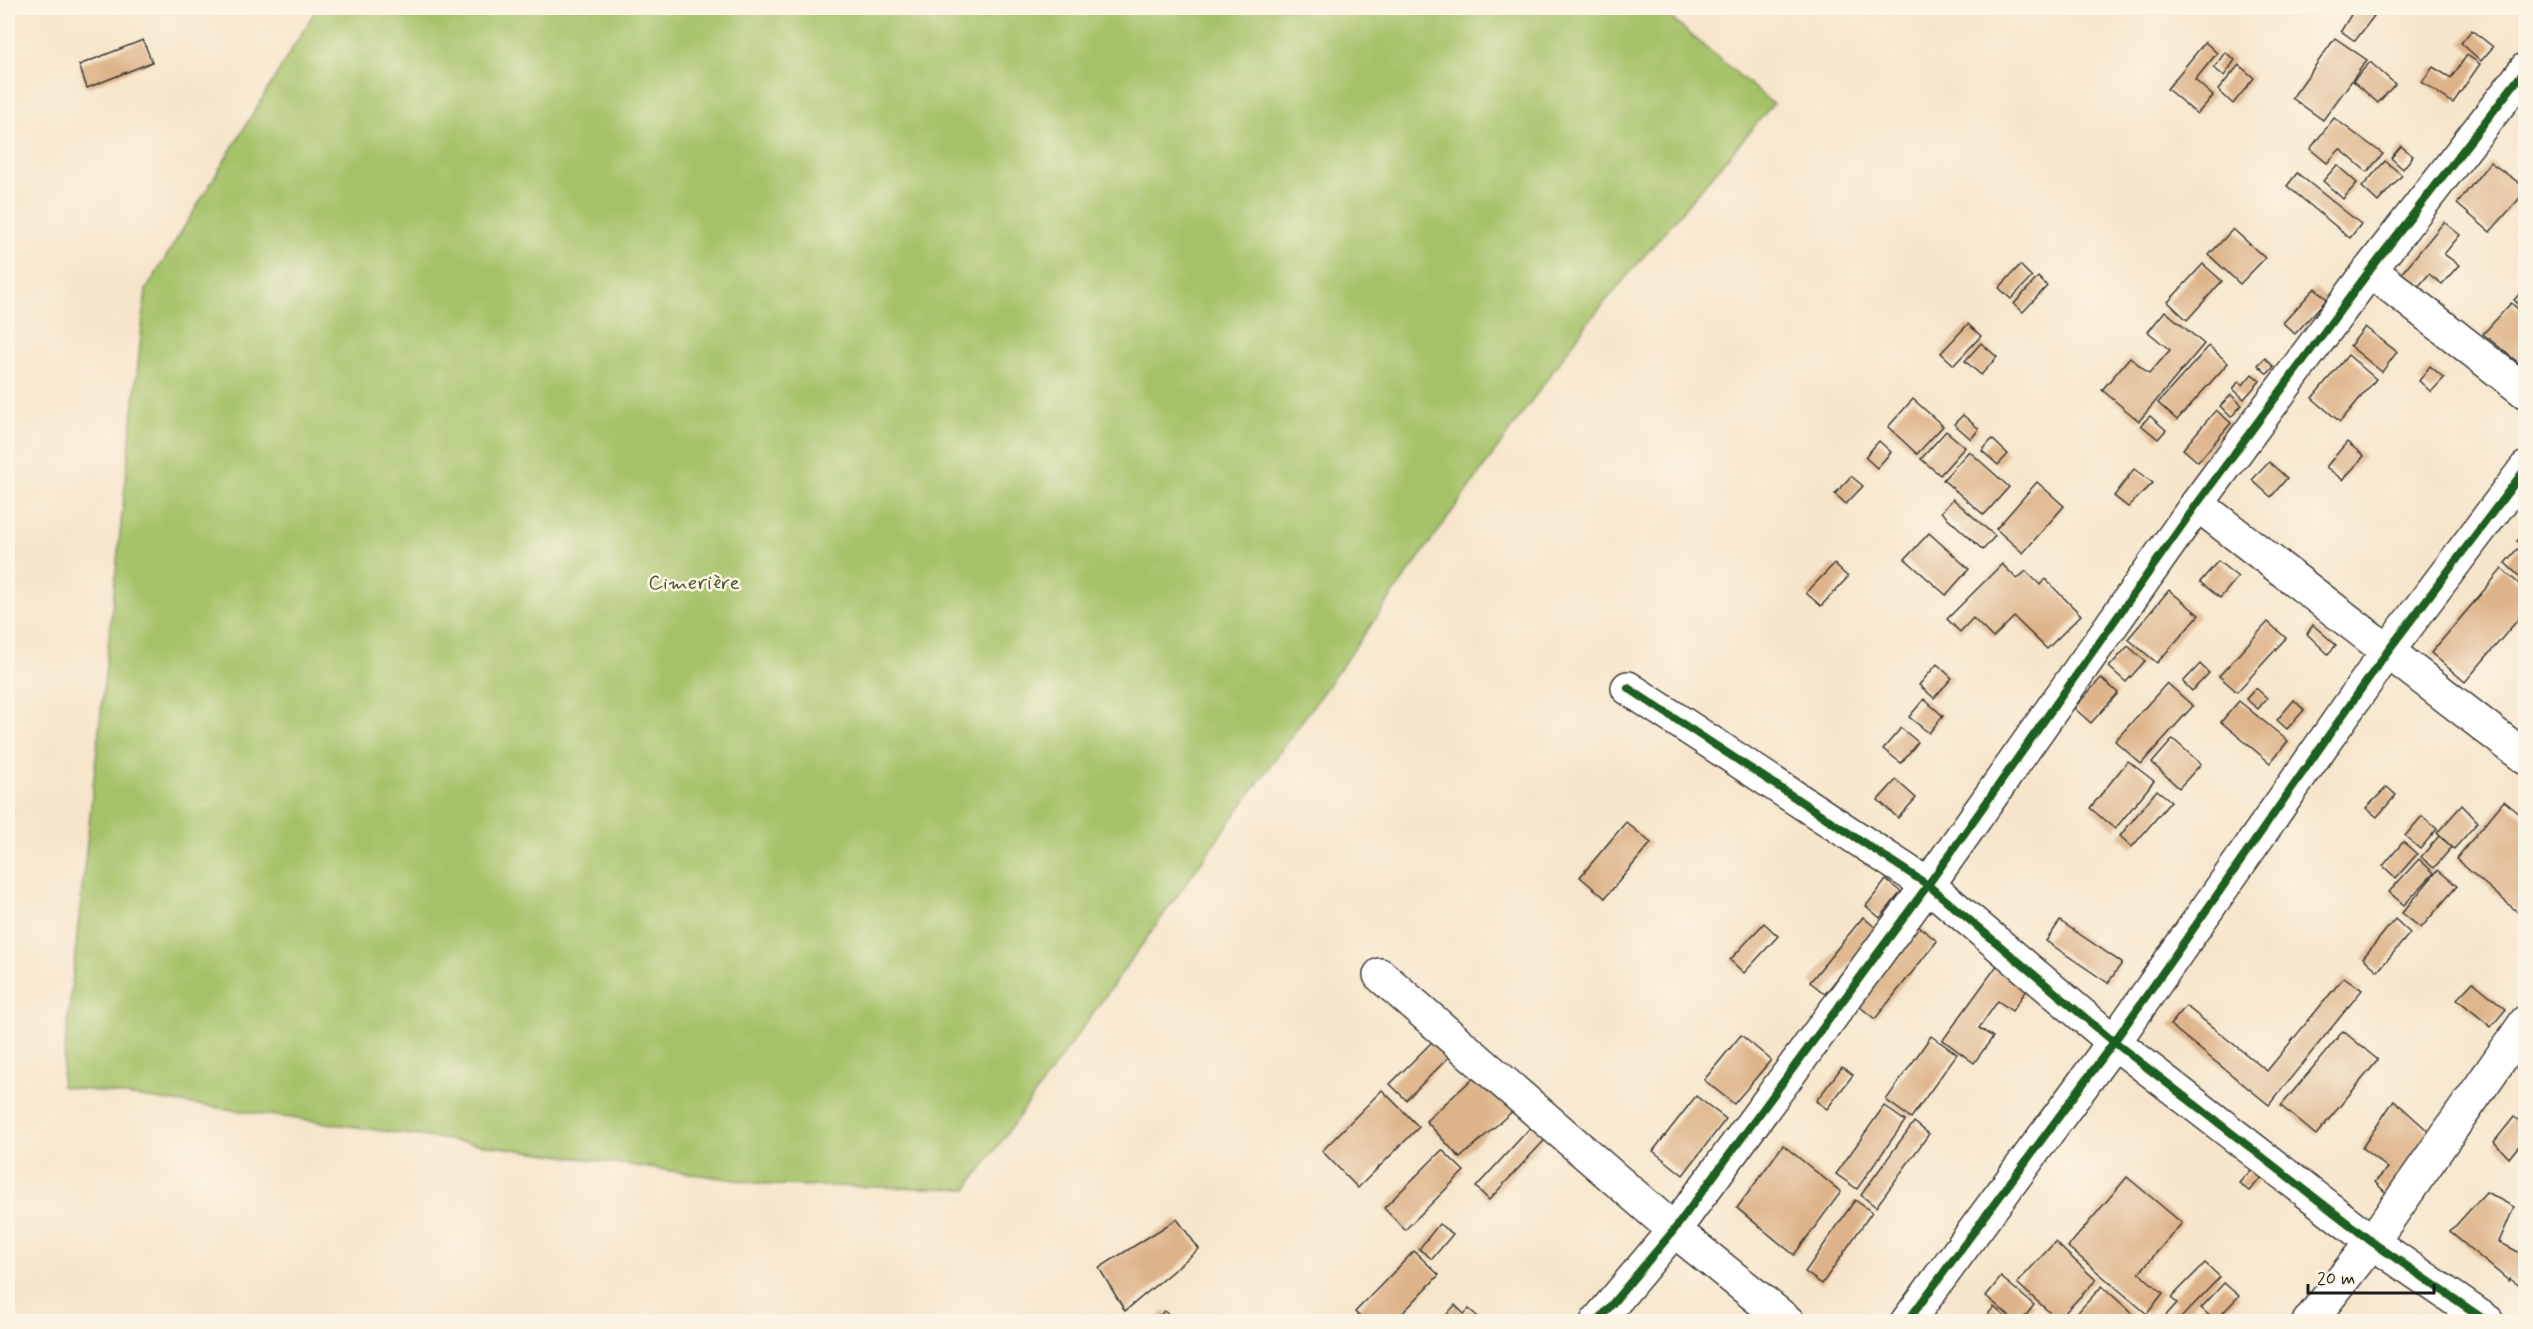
<svg xmlns="http://www.w3.org/2000/svg" width="2533" height="1329" viewBox="0 0 2533 1329" font-family="Mynerve,sans-serif">
  <style>
    .green { fill: #a6c269; stroke: #616f42; stroke-width: 1.5 }
    .building { fill: #ddb389 }
    .lines { fill: none; stroke-linecap: round; stroke-linejoin: round }
    .minor-casing { stroke: #3d3a36; stroke-width: 36 }
    .minor { stroke: #fff; stroke-width: 33 }
    .cycleway-casing { stroke: #fcf5e5; stroke-width: 11 }
    .cycleway { stroke: #1b5e20; stroke-width: 8 }
    .labels { text-anchor: middle; stroke-width: 5; stroke-linejoin: round; paint-order: stroke }
    .park-label { font-size: 21px; fill: #4c5637; stroke: #fcf5e5 }
  </style>
  <rect width="100%" height="100%" fill="#fcf5e5"/>
  <filter id="ink" filterUnits="userSpaceOnUse"><feTurbulence type="fractalNoise" baseFrequency=".0167" numOctaves="2"/><feDisplacementMap in="SourceGraphic" scale="12" xChannelSelector="R" yChannelSelector="G"/><feConvolveMatrix kernelMatrix="1 2 1 2 8 2 1 2 1" color-interpolation-filters="sRGB"/></filter>
  <filter id="wash" filterUnits="userSpaceOnUse"><feTurbulence type="fractalNoise" baseFrequency=".008" numOctaves="4" result="noise"/><feDisplacementMap in="SourceGraphic" scale="24" xChannelSelector="R" yChannelSelector="G"/><feGaussianBlur stdDeviation="1.35" result="paint"/><feColorMatrix in="noise" values="0 0 0 0 0 0 0 0 0 0 0 0 0 0 0 0 0 1.4 0 .05"/><feComposite in="paint" operator="in"/></filter>
  <g filter="url(#wash)">
    <rect width="100%" height="100%" fill="#f6e5cb"/>
    <path class="green" d="M317,8H1659L1773,104L1588,322L967,1189L772,1185L61,1086L146,290Z"/>
    <g id="blocks">
      <g class="building">
        <path d="M2355,8H2360L2374,16L2355,41L2341,31Z"/>
        <path d="M2472,30L2493,47L2481,61L2461,43Z"/>
        <path d="M2335,38L2367,60L2323,120L2292,98Z"/>
        <path d="M143,40L152,62L87,88L79,65Z"/>
        <path d="M2205,42L2217,53L2195,80L2213,96L2197,114L2167,89Z"/>
        <path d="M2225,52L2235,60L2224,76L2214,68Z"/>
        <path d="M2467,55L2480,64L2453,103L2422,82L2433,67L2451,78Z"/>
        <path d="M2370,62L2395,84L2378,103L2353,81Z"/>
        <path d="M2239,65L2254,78L2233,104L2218,90Z"/>
        <path d="M2334,118L2383,154L2367,172L2340,149L2327,163L2310,149Z"/>
        <path d="M2401,146L2413,156L2403,169L2391,158Z"/>
        <path d="M2385,161L2402,175L2378,202L2362,187Z"/>
        <path d="M2490,162L2526,188V191L2490,232L2457,204Z"/>
        <path d="M2337,165L2357,183L2343,199L2323,181Z"/>
        <path d="M2297,173L2361,224L2350,238L2287,186Z"/>
        <path d="M2444,222L2460,235L2444,254L2459,265L2442,284L2429,274L2418,287L2401,274Z"/>
        <path d="M2233,229L2265,258L2240,284L2209,255Z"/>
        <path d="M2203,264L2222,281L2187,320L2168,302Z"/>
        <path d="M2020,265L2032,277L2011,299L1999,288Z"/>
        <path d="M2038,277L2047,286L2023,312L2014,304Z"/>
        <path d="M2526,287V310L2514,300Z"/>
        <path d="M2315,288L2327,299L2295,334L2283,323Z"/>
        <path d="M2511,303L2526,316V369L2483,334Z"/>
        <path d="M2165,311L2204,344L2139,421L2102,390L2130,357L2149,374L2170,350L2148,332Z"/>
        <path d="M1968,324L1981,336L1954,365L1941,353Z"/>
        <path d="M2365,327L2397,352L2382,372L2350,346Z"/>
        <path d="M1981,343L1997,357L1981,375L1965,361Z"/>
        <path d="M2209,346L2228,363L2177,420L2158,403Z"/>
        <path d="M2348,355L2376,379L2340,422L2312,398Z"/>
        <path d="M2265,358L2274,367L2267,374L2258,365Z"/>
        <path d="M2430,366L2444,378L2431,392L2419,381Z"/>
        <path d="M2252,374L2260,381L2244,399L2233,389L2239,381L2243,385Z"/>
        <path d="M2231,395L2242,405L2231,417L2220,406Z"/>
        <path d="M1913,399L1943,426L1917,454L1888,427Z"/>
        <path d="M2216,410L2231,423L2198,462L2183,449Z"/>
        <path d="M1963,415L1979,429L1971,439L1954,424Z"/>
        <path d="M2150,416L2166,430L2158,439L2141,425Z"/>
        <path d="M1946,431L1965,447L1940,475L1921,459Z"/>
        <path d="M1992,439L2008,454L1998,465L1982,451Z"/>
        <path d="M1879,441L1891,452L1877,468L1865,457Z"/>
        <path d="M2347,442L2364,456L2343,480L2326,467Z"/>
        <path d="M1969,451L2009,487L1984,515L1943,480Z"/>
        <path d="M2269,462L2287,478L2271,497L2252,480Z"/>
        <path d="M2134,469L2153,483L2128,507L2114,496Z"/>
        <path d="M1851,476L1863,486L1846,504L1835,494Z"/>
        <path d="M2037,482L2064,506L2023,553L1996,529Z"/>
        <path d="M1953,499L1995,536L1983,550L1941,512Z"/>
        <path d="M2526,530V547L2517,541Z"/>
        <path d="M1929,533L1969,569L1946,595L1905,559Z"/>
        <path d="M2517,549L2526,556V569L2519,576L2505,563Z"/>
        <path d="M2218,561L2238,577L2220,598L2200,582Z"/>
        <path d="M1834,564L1848,577L1821,606L1806,593Z"/>
        <path d="M2002,564L2017,579L2026,571L2040,585L2045,579L2081,615L2047,649L2014,617L1993,638L1973,618L1960,632L1947,619Z"/>
        <path d="M2502,569L2526,590V610L2465,682L2431,653Z"/>
        <path d="M2169,590L2199,615L2157,663L2128,639Z"/>
        <path d="M2268,622L2286,638L2237,692L2219,676Z"/>
        <path d="M2313,625L2336,645L2328,654L2307,634Z"/>
        <path d="M2128,646L2145,661L2126,682L2109,667Z"/>
        <path d="M1937,664L1952,678L1934,698L1919,685Z"/>
        <path d="M2200,664L2209,673L2192,691L2183,682Z"/>
        <path d="M2101,678L2118,693L2091,723L2074,708Z"/>
        <path d="M2167,683L2193,706L2141,764L2115,741Z"/>
        <path d="M2256,688L2267,698L2258,709L2246,699Z"/>
        <path d="M1924,699L1943,716L1929,733L1909,717Z"/>
        <path d="M2294,700L2304,710L2287,729L2277,720Z"/>
        <path d="M2239,701L2288,741L2270,763L2221,722Z"/>
        <path d="M1901,728L1918,742L1901,763L1883,749Z"/>
        <path d="M2173,739L2201,764L2179,788L2152,763Z"/>
        <path d="M2128,761L2154,781L2115,829L2090,808Z"/>
        <path d="M1896,780L1916,798L1898,818L1878,800Z"/>
        <path d="M2387,787L2396,795L2377,817L2366,808Z"/>
        <path d="M2157,790L2171,801L2132,847L2120,836Z"/>
        <path d="M2504,801L2526,819V909L2521,915L2456,859Z"/>
        <path d="M2462,805L2478,822L2454,849L2437,833Z"/>
        <path d="M2422,816L2437,829L2420,849L2405,836Z"/>
        <path d="M1626,822L1651,843L1605,898L1580,877Z"/>
        <path d="M2439,836L2452,847L2434,868L2421,857Z"/>
        <path d="M2403,842L2417,854L2396,878L2383,866Z"/>
        <path d="M2419,859L2434,873L2404,905L2389,892Z"/>
        <path d="M2438,870L2457,886L2421,928L2402,913Z"/>
        <path d="M1886,880L1901,892L1880,918L1866,906Z"/>
        <path d="M1863,917L1877,929L1825,994L1810,982Z"/>
        <path d="M2395,919L2410,933L2378,971L2363,958Z"/>
        <path d="M1912,921L1937,941L1875,1019L1850,999Z"/>
        <path d="M2060,921L2122,963L2108,983L2046,941Z"/>
        <path d="M1764,923L1778,936L1744,973L1730,960Z"/>
        <path d="M1998,964L2029,987L2012,1011L1998,1001L1979,1028L1993,1037L1974,1063L1943,1040Z"/>
        <path d="M2344,977L2362,990L2269,1105L2170,1025L2186,1006L2267,1071Z"/>
        <path d="M2473,982L2506,1009L2491,1027L2457,999Z"/>
        <path d="M2343,1031L2378,1060L2316,1135L2281,1106Z"/>
        <path d="M1741,1035L1771,1060L1734,1104L1704,1080Z"/>
        <path d="M1931,1036L1957,1054L1911,1118L1886,1100Z"/>
        <path d="M1437,1037L1453,1053L1406,1100L1390,1084Z"/>
        <path d="M1842,1067L1853,1075L1827,1109L1816,1101Z"/>
        <path d="M1482,1070L1516,1108L1460,1158L1426,1121Z"/>
        <path d="M1382,1090L1419,1127L1358,1188L1322,1151Z"/>
        <path d="M1696,1096L1726,1119L1683,1175L1653,1151Z"/>
        <path d="M2394,1100L2439,1141L2389,1196L2375,1182L2388,1168L2362,1148Z"/>
        <path d="M1884,1106L1905,1121L1857,1189L1836,1174Z"/>
        <path d="M2514,1117L2526,1125V1137L2509,1158L2494,1142Z"/>
        <path d="M1539,1118L1553,1131L1489,1200L1476,1187Z"/>
        <path d="M1914,1122L1929,1134L1876,1207L1861,1195Z"/>
        <path d="M1783,1145L1841,1192L1794,1255L1737,1208Z"/>
        <path d="M1442,1150L1464,1171L1405,1230L1384,1208Z"/>
        <path d="M2259,1162L2268,1171L2249,1191L2239,1183Z"/>
        <path d="M2127,1177L2182,1223L2139,1273L2163,1293L2147,1314L2068,1247Z"/>
        <path d="M2486,1192L2514,1207L2499,1242L2520,1253L2526,1245V1290L2510,1279L2509,1281L2450,1232Z"/>
        <path d="M1855,1200L1872,1212L1822,1284L1805,1272Z"/>
        <path d="M1177,1219L1199,1249L1125,1311L1099,1268Z"/>
        <path d="M1439,1224L1453,1234L1432,1259L1419,1249Z"/>
        <path d="M2055,1242L2096,1280L2058,1320L2017,1283Z"/>
        <path d="M1414,1251L1439,1275L1394,1322H1365L1355,1312Z"/>
        <path d="M2205,1263L2220,1277L2177,1322H2160L2177,1303L2171,1298Z"/>
        <path d="M2001,1277L2034,1305L2021,1322H2016L1986,1296Z"/>
        <path d="M2224,1283L2239,1296L2215,1321L2201,1308Z"/>
        <path d="M2102,1286L2134,1315L2127,1322H2069Z"/>
        <path d="M1455,1305L1464,1314L1469,1309L1484,1322H1440Z"/>
        <path d="M1994,1307L2011,1322H1981Z"/>
        <path d="M1164,1311L1171,1317L1167,1322H1154Z"/>
      </g>
    </g>
  </g>
  <g filter="url(#ink)">
    <use href="#blocks" fill-opacity="0" stroke="#3d3a36" stroke-width="1.5"/>
    <g class="lines">
      <defs>
        <g id="minor">
          <path d="M2370,270L2526,392"/>
          <path d="M2197,504L2526,758"/>
          <path d="M1628,688L1928,885L2114,1042L2372,1242L2488,1322"/>
          <path d="M1380,975L1674,1230L1788,1322"/>
          <path d="M1597,1322L1674,1230L1928,885L2197,504L2370,270L2526,69"/>
          <path d="M1907,1322L2114,1042L2387,652L2526,468"/>
          <path d="M2309,1322L2372,1242L2526,1022"/>
        </g>
      </defs>
      <use href="#minor" class="minor-casing"/>
      <use href="#minor" class="minor"/>
      <defs>
        <g id="cycleway">
          <path d="M1628,688L1928,885L2114,1042L2372,1242L2488,1322"/>
          <path d="M1597,1322L1674,1230L1928,885L2197,504L2370,270L2526,69"/>
          <path d="M1907,1322L2114,1042L2387,652L2526,468"/>
        </g>
      </defs>
      <use href="#cycleway" class="cycleway-casing"/>
      <use href="#cycleway" class="cycleway"/>
    </g>
  </g>
  <g class="labels">
    <g class="park-label">
      <text x="694" y="589">Cimerière</text>
    </g>
  </g>
  <rect width="2533" height="1329" fill="none" stroke="#fcf5e5" stroke-width="30"/>
  <path d="M2308 1284v9h126v-9" fill="none" stroke="#1c1c1c" stroke-width="3"/>
  <text x="2317" y="1284" font-size="18" fill="#1c1c1c" stroke="#fcf5e5" stroke-width="4.5" paint-order="stroke">20 m</text>
</svg>
